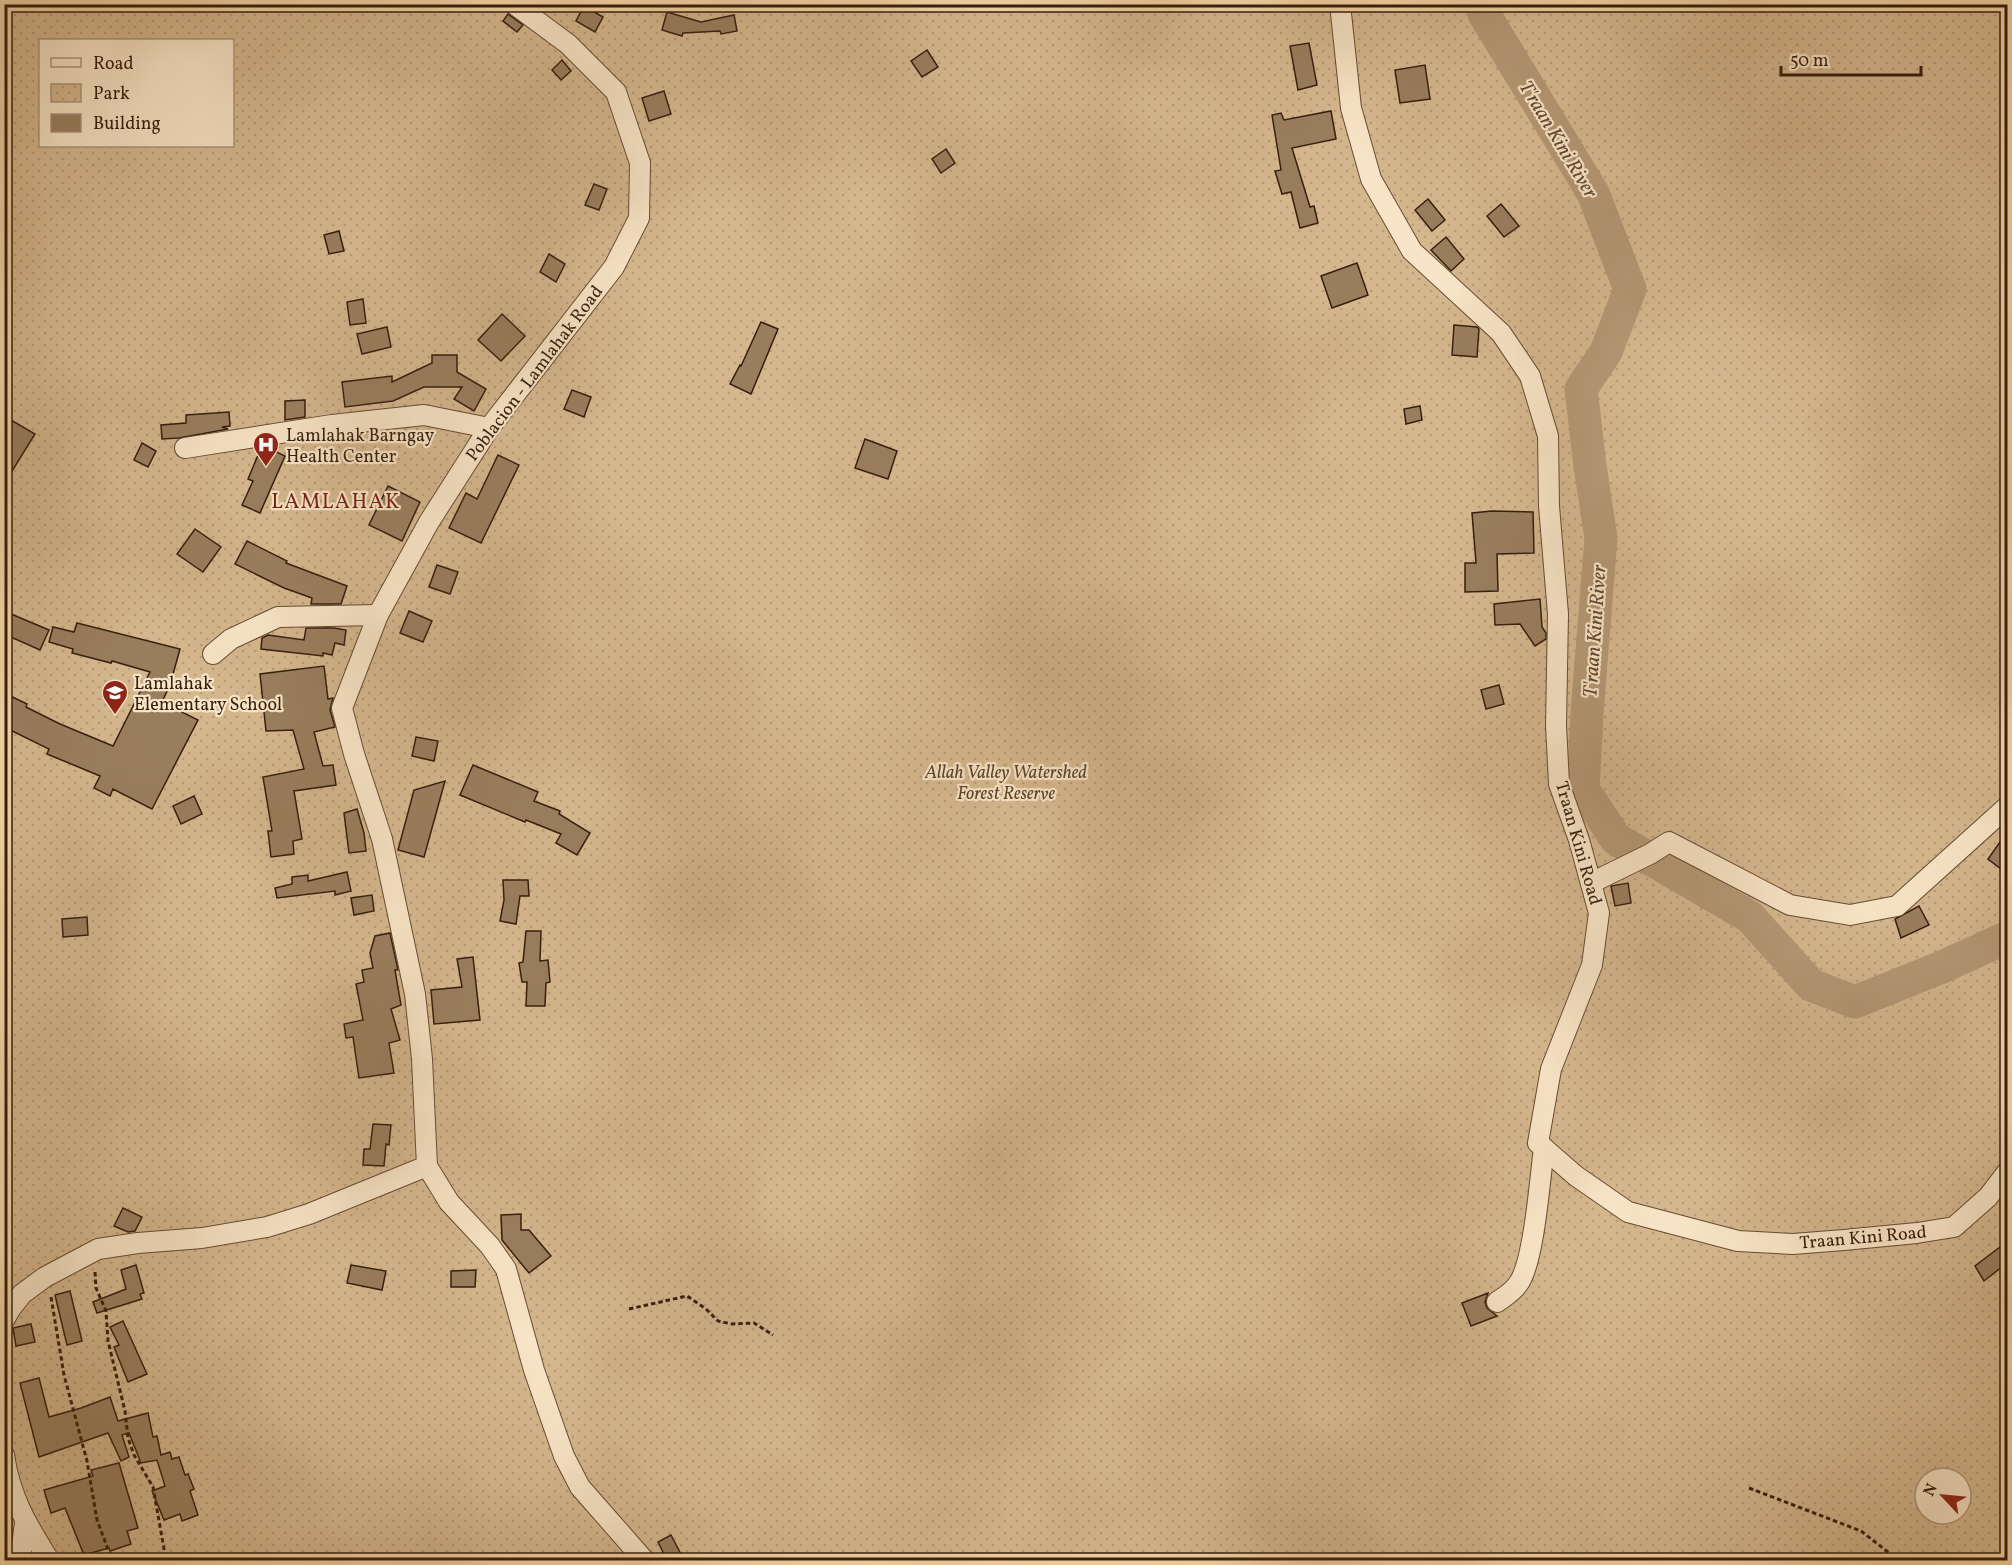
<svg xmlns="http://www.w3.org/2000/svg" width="2012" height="1565" viewBox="0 0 2012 1565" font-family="Vollkorn,serif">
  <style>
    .park { fill: url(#park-dots); stroke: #866a4e; stroke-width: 1.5; fill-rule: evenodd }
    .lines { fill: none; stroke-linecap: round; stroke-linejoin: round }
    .river { stroke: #b49774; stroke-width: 33 }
    .building { fill: #997e5e; stroke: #361e0e; stroke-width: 1.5 }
    .street-casing { stroke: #664c34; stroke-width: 22 }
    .path { stroke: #361e0e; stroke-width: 3; stroke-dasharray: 4.5 3; stroke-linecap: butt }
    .street { stroke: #f8e4c6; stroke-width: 20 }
    .labels { text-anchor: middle; stroke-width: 4.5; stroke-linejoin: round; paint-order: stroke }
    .street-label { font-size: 18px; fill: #361e0e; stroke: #f8e4c6 }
    .poi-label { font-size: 18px; fill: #361e0e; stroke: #f8e4c6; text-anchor: start }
    .park-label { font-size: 18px; font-style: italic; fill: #5e442e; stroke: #f8e4c6 }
    .water-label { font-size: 20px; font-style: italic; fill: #624832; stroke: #f8e4c6 }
    .quarter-label { font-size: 21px; letter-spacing: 1.5px; fill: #7a1f14; stroke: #f8e4c6 }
  </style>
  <defs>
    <pattern id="park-dots" width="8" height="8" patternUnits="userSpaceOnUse" patternTransform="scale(1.5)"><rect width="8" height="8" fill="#d5b78e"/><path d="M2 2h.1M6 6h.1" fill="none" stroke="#b79d79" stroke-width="1.8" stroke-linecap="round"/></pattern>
  </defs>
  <rect width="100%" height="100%" fill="#f5d6a8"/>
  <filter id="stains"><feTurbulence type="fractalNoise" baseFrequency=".00333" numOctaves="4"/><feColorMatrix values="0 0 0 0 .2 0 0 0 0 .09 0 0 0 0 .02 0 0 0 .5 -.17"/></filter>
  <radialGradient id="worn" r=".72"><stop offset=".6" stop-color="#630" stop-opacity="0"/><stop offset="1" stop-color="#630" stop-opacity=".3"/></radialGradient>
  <path class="park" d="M5,5H2007V1560H5ZM40,40H232V146H40ZM1925,1478H1961V1514H1925Z"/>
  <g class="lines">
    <path class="river" d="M1483,4L1484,14L1593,193L1630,289L1606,352L1581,389L1590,466L1601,538L1587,713L1583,789L1616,839L1750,917L1811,985L1855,1002L1942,967L2008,937"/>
  </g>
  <g class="building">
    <path d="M584,6L603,17L595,32L576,21Z"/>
    <path d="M667,12L701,22L734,15L737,31L721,34L720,31L683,33L682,36L662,30Z"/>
    <path d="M508,14L523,25L517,32L503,21Z"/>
    <path d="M1309,43L1317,85L1298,90L1290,46Z"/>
    <path d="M927,50L938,67L922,77L911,61Z"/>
    <path d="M562,60L571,71L561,80L552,70Z"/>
    <path d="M1425,65L1430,99L1400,103L1395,70Z"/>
    <path d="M664,91L671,114L649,121L642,98Z"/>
    <path d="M1331,111L1336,139L1292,148L1310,207L1314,206L1318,223L1300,228L1291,192L1282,194L1275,171L1281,170L1272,115L1281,113L1284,120Z"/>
    <path d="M946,149L955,163L941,173L932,159Z"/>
    <path d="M594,184L607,189L599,210L585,205Z"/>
    <path d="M1428,199L1445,220L1432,231L1415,210Z"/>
    <path d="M1501,204L1519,226L1504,237L1487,216Z"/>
    <path d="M339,231L344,251L329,254L324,235Z"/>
    <path d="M1446,237L1464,259L1451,271L1431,250Z"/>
    <path d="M549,254L565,264L556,282L540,272Z"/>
    <path d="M1357,263L1368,295L1332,308L1321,276Z"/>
    <path d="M363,299L366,323L350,325L347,302Z"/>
    <path d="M502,314L525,336L501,361L478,340Z"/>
    <path d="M761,322L778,329L751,394L730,384L740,365L741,366Z"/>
    <path d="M1454,325L1477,327L1479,329L1477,357L1452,355Z"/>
    <path d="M387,327L391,347L362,354L357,334Z"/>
    <path d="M432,355H457V372L486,389L474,411L454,399L462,387H424L393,401L345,407L342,382L392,376V382L432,363Z"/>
    <path d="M572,390L591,397L584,417L564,409Z"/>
    <path d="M305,400V417L285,420V401Z"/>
    <path d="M1420,406L1422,420L1406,424L1404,409Z"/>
    <path d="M229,412L230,426L222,427L228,429L179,438L162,439L161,425L186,423V415Z"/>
    <path d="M4,416L35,434L4,484Z"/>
    <path d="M865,439L897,451L888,479L855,468Z"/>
    <path d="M142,443L156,451L148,467L134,460Z"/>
    <path d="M266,447L285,456L260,513L242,505L253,481L248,479L261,448Z"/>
    <path d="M498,455L519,465L481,543L449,528L466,493L477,499Z"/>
    <path d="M388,486L420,502L402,541L369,525Z"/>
    <path d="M1492,511L1533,512L1534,553L1497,554L1498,591L1465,592V563H1476L1472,513Z"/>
    <path d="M195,529L221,547L203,572L177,554Z"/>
    <path d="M247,541L287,561L286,563L347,586L341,604H311L312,598L284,588L235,564Z"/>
    <path d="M437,565L458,572L450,594L429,587Z"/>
    <path d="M1540,599L1542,627L1546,633V639L1535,646L1520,624L1495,625L1494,604Z"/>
    <path d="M4,611L49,630L40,650L4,634Z"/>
    <path d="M409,611L432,621L423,642L400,633Z"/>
    <path d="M77,623L180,649L170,685L162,702L198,720L152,809L113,789L110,796L94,788L100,776L47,754L49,749L4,727V693L27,704L26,707L60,724L113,746L150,672L112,661L111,663L72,653L73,649L49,642L53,627L74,632Z"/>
    <path d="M306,628H334L346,630L344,645L335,643L332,655L323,653V656L261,649L262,638L268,635L304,640Z"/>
    <path d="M324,666L328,699L333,698L330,710L335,727L314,732L323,766L333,765L336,785L294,791L302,839L293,841L294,854L271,857L268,831H272L263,777L304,769L293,730L266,731L260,674Z"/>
    <path d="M1499,685L1504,704L1486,709L1481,690Z"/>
    <path d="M416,737L438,741L434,761L412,756Z"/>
    <path d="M473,765L538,792L534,801L560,811L559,814L590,833L577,855L556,843L561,834L526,820L525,822L460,795Z"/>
    <path d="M445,781L424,857L398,850L414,790Z"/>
    <path d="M194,796L202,814L181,824L173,806Z"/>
    <path d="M357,809L364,833L366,851L349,853L344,813Z"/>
    <path d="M2007,832V860L2001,869L1988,859Z"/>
    <path d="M347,872L351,891L335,895V891L277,898L275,888L292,884V877L308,875V881Z"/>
    <path d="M503,880H528L529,896H520L516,924L500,921L504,900Z"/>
    <path d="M1628,883L1631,903L1615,906L1611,886Z"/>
    <path d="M372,895L374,911L354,915L351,898Z"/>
    <path d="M1919,906L1929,925L1901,938L1895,919Z"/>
    <path d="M87,917L88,935L63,937L62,919Z"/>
    <path d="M526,931H541L540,961L548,960L550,982L546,983L545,1006H526L527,982H522L519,963L523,962Z"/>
    <path d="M390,933L398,970H395L401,1005L391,1009L400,1040L389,1043L394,1073L359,1078L353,1037L346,1038L344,1024L363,1020L356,984L364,982L362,970L373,968L370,953L375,936Z"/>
    <path d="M473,957L480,1020L434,1024L431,990L462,987L457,959Z"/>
    <path d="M373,1124L391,1125L389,1145L386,1144L384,1166L363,1165L364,1149H370Z"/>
    <path d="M123,1208L142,1217L135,1231L128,1232L114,1226Z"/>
    <path d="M521,1214V1230H529L551,1256L529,1273L502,1240L501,1215Z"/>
    <path d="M2000,1247L2007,1257V1263L1984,1281L1975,1266Z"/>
    <path d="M136,1265L144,1293L140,1294L142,1299L97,1313L93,1302L126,1289L121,1270Z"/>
    <path d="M351,1265L386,1271L382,1290L347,1283Z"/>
    <path d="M476,1270L475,1287H451V1271Z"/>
    <path d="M70,1291L82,1341L67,1345L55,1295Z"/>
    <path d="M1488,1293L1485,1302L1487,1308L1497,1316L1471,1326L1462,1303Z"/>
    <path d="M123,1321L147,1374L128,1382L114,1347L119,1345L110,1327Z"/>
    <path d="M31,1324L35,1342L16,1346L13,1328Z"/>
    <path d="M39,1378L49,1417L81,1408L110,1397L118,1421L148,1413L153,1437L157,1436L161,1455L170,1452L172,1459L179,1457L185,1475L188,1474L194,1489L190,1491L198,1515L182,1521L180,1514L164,1520L152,1491L165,1486L157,1460L141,1463L129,1433L122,1435L129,1457L121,1461L108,1433L39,1457L20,1383Z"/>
    <path d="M119,1463L138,1528L127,1531L131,1544L110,1551L109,1548L84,1555L65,1508L51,1513L44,1490L93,1476L91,1470Z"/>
    <path d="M671,1535L684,1560H667L658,1542Z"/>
  </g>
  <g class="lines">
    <defs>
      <g id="street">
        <path d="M1340,4L1351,108L1371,179L1412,251L1501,333L1530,376L1548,436L1549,506L1558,614L1556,725L1559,784L1579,840L1599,913L1592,965L1551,1069L1538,1143L1576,1176L1628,1212L1738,1241L1793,1244L1844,1240L1917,1233L1954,1227L1988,1197L2008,1171"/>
        <path d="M185,448L332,425L424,415L489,428"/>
        <path d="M213,654L231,639L278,617L378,615"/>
        <path d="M1591,883L1650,854L1669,842L1790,905L1850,915L1897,906L2008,806"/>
        <path d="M427,1166L449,1202L490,1246L506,1269L534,1370L564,1456L580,1487L644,1560"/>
        <path d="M1497,1302C1504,1297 1513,1292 1518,1284C1534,1264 1540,1177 1544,1148"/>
        <path d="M4,1320L11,1308L22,1294L45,1277L98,1249L138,1243L202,1238L267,1227L309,1214L427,1166L422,1059L415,994L382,839L354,754L342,708L378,615L429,522L489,428L614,267L639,218L640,163L616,92L568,44L514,4"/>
        <path d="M4,1455C10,1497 27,1525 49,1560"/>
        <path d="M20,1560L25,1523"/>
      </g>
    </defs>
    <use href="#street" class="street-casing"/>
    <g class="path">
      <path d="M95,1272L96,1288L106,1311L108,1341L125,1411L128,1438L134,1455L153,1487L166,1560"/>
      <path d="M51,1297L64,1375L87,1461L97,1520L112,1560"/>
      <path d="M629,1309L687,1296L706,1309L718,1321L732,1324L754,1323L773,1335"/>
      <path d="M1749,1488L1861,1531L1893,1556L1907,1560"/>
    </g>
    <use href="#street" class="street"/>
  </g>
  <defs>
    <symbol id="hospital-pin" viewBox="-11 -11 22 30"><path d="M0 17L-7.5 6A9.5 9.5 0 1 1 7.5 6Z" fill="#8f2418" stroke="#f8e4c6"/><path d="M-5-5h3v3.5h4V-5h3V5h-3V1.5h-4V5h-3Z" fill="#fff"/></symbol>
    <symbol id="school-pin" viewBox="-11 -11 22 30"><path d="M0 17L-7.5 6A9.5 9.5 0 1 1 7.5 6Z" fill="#8f2418" stroke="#f8e4c6"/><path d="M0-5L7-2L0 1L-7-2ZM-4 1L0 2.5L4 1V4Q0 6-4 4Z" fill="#fff"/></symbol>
  </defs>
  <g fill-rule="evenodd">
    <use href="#hospital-pin" x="251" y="430" width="30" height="40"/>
    <use href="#school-pin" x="100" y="678" width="30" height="40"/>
  </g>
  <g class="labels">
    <g class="street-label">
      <text transform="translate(534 373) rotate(-53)" y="6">Poblacion - Lamlahak Road</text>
      <text transform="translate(1579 843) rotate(74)" y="6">Traan Kini Road</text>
      <text transform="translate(1863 1237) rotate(-5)" y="6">Traan Kini Road</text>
    </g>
    <g class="poi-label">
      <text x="286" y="441">Lamlahak Barngay<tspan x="286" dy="21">Health Center</tspan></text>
      <text x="134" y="689">Lamlahak<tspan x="134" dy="21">Elementary School</tspan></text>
    </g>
    <g class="park-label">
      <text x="1006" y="778">Allah Valley Watershed<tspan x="1006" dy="21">Forest Reserve</tspan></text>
    </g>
    <g class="water-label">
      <text transform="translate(1559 139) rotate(59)" y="7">T'raan Kini River</text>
      <text transform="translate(1594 631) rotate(-86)" y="7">T'raan Kini River</text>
    </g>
    <g class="quarter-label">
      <text x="336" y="508">LAMLAHAK</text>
    </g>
  </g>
  <rect width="2012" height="1565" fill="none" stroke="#f5d6a8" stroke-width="24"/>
  <rect x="6" y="6" width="2000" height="1553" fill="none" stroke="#361e0e" stroke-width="3"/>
  <rect x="12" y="12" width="1988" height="1541" fill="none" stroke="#361e0e" stroke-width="1.5"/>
  <rect x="39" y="39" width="195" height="108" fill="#f8e4c6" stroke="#aa957c" stroke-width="1.5"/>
  <rect x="51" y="58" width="30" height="9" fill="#f8e4c6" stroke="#aa957c" stroke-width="1.5"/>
  <text x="93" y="69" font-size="18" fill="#361e0e">Road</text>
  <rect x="51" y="84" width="30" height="18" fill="url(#park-dots)" stroke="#aa957c" stroke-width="1.5"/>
  <text x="93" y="99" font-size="18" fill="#361e0e">Park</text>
  <rect x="51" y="114" width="30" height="18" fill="#997e5e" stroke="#aa957c" stroke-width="1.5"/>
  <text x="93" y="129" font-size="18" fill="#361e0e">Building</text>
  <g transform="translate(1943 1496) rotate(296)"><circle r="28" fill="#f8e4c6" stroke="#aa957c" stroke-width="1.5"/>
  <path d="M0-4.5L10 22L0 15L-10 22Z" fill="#8f2418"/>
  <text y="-9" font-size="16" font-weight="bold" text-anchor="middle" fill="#361e0e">N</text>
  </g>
  <path d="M1781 66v9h140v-9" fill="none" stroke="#361e0e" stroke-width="3"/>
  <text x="1790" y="66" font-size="18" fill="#361e0e" stroke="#f8e4c6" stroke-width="4.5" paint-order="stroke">50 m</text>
  <rect width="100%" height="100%" filter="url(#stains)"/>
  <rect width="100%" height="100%" fill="url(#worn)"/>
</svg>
